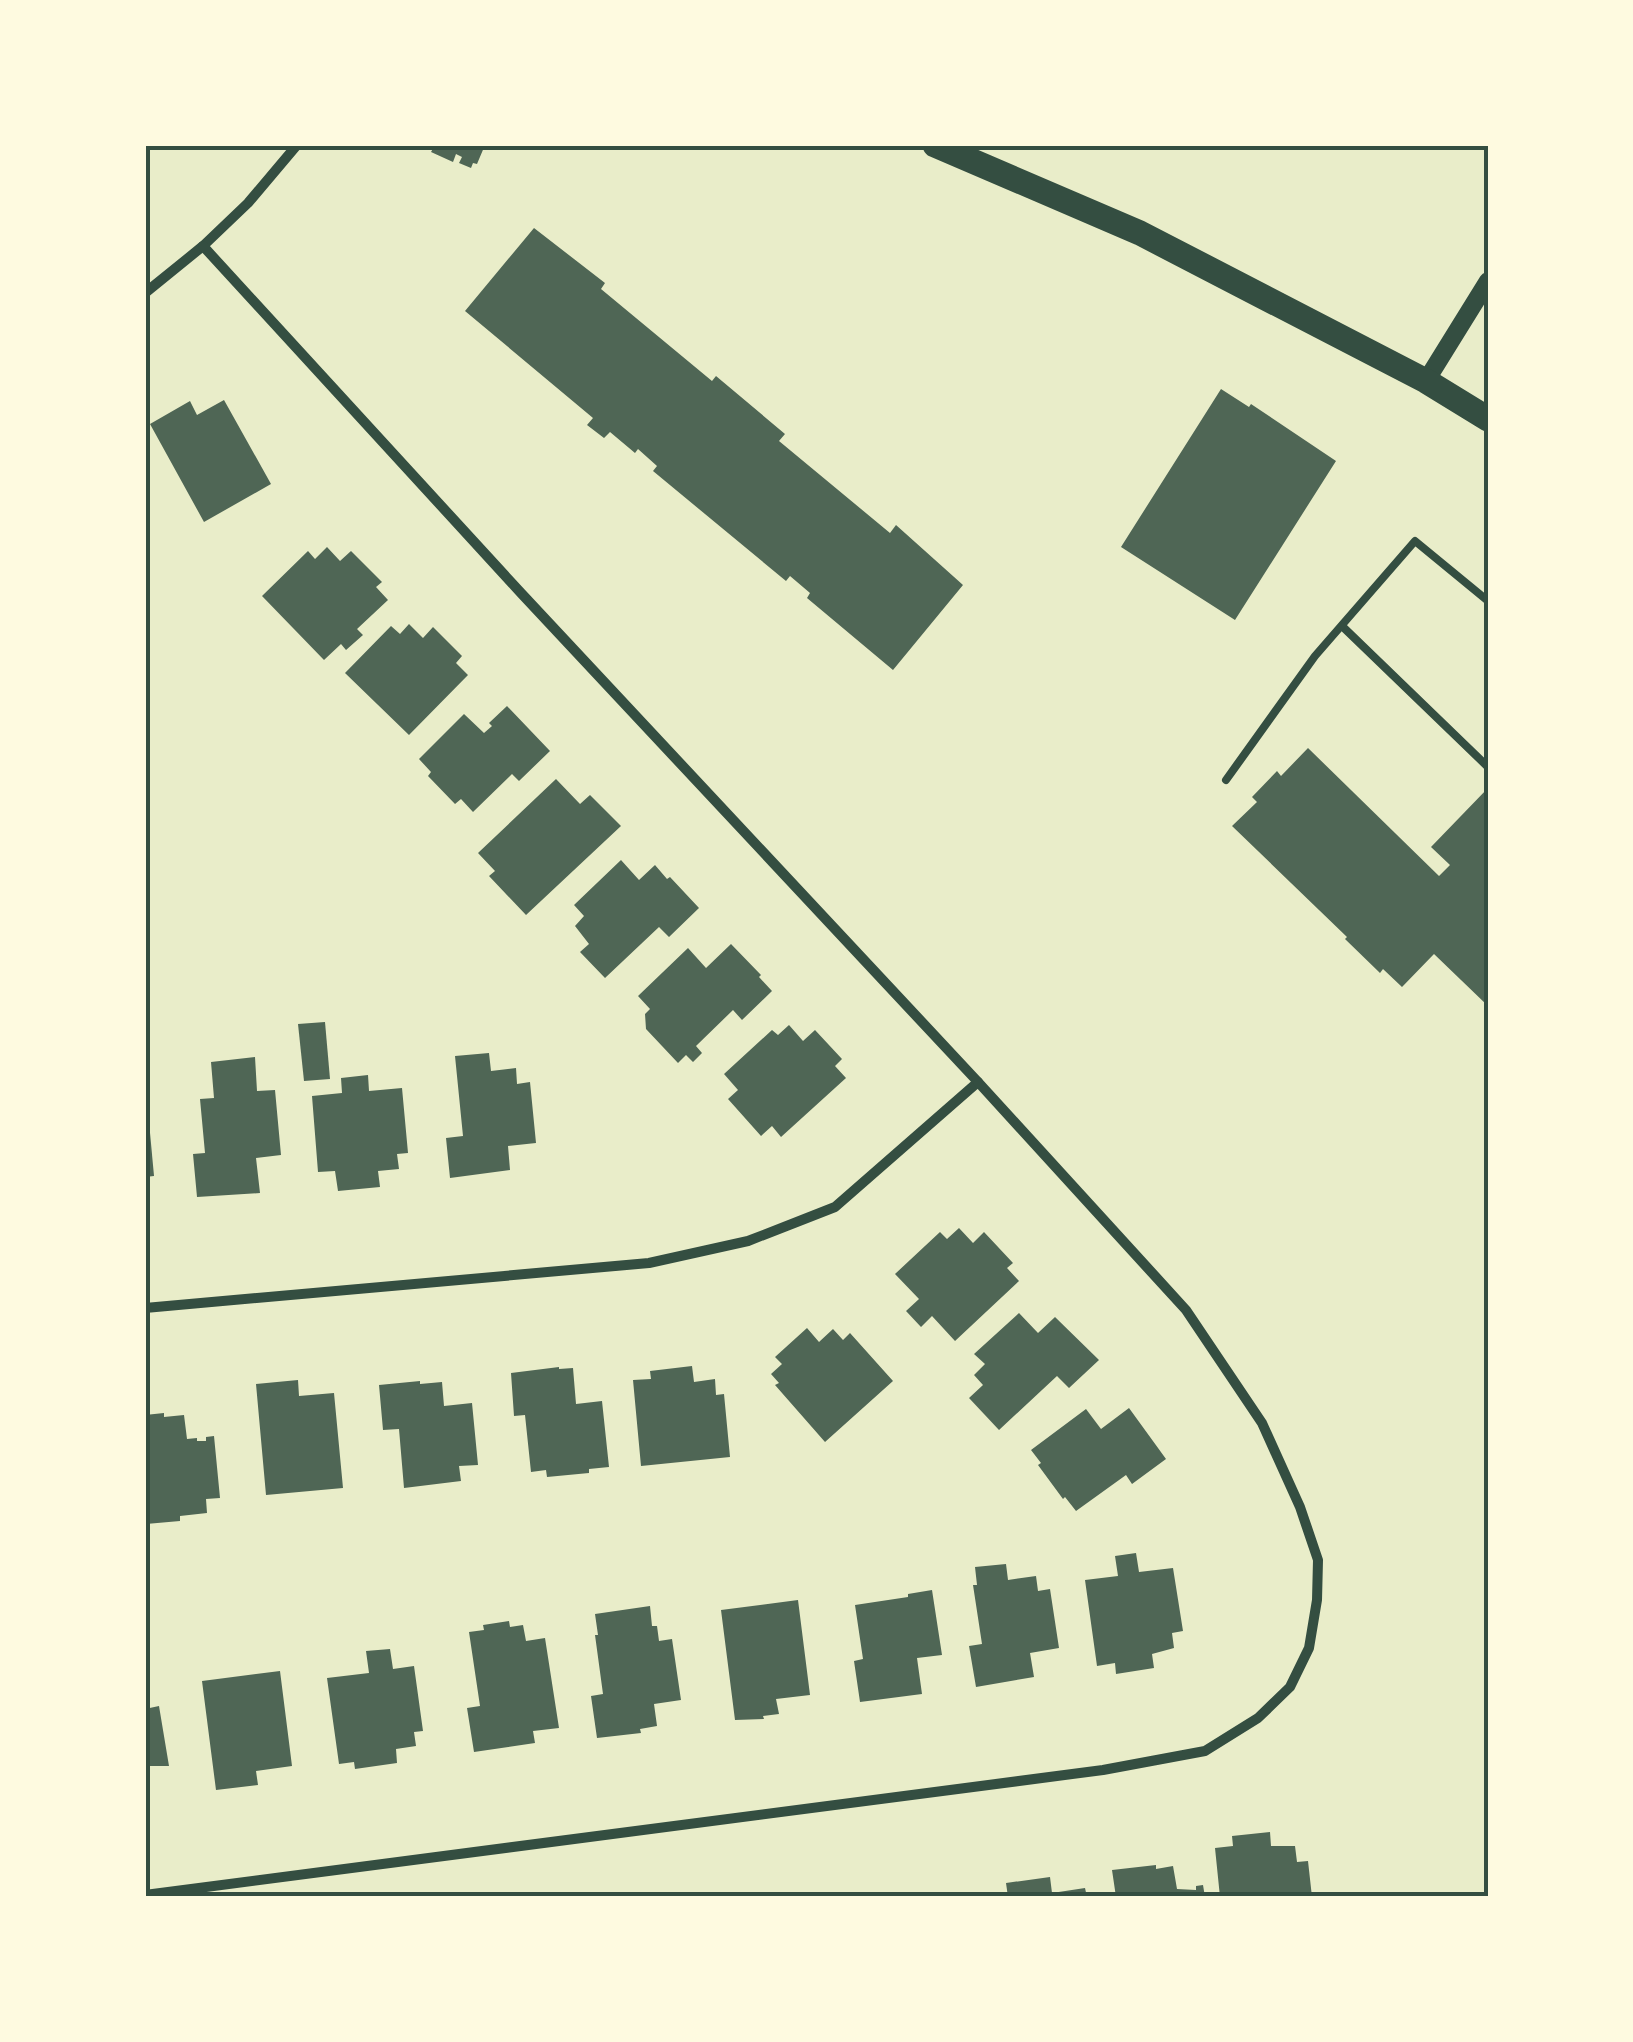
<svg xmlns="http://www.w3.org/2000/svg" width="1633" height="2042" viewBox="0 0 1633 2042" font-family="Figtree,sans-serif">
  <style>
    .building { fill: #4f6655 }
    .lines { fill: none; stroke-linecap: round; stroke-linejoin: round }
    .service { stroke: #344e41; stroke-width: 8 }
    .minor { stroke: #344e41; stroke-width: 10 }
    .tertiary { stroke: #344e41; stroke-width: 18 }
    .primary { stroke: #344e41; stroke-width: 25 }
    .neatline { fill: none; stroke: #344e41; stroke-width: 4 }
  </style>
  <rect width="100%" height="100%" fill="#e9edc9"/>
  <g class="building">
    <path d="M435,145H485L477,164L473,163L471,168L459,163L462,157L456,154L453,162L431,152Z"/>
    <path d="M534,228L605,283L601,289L712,381L716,376L785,434L779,441L890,533L896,525L963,585L893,670L807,598L810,593L790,576L786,581L653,471L657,466L638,449L635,453L610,432L604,438L587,425L593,418L465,311Z"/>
    <path d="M1221,389L1249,407L1251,404L1336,461L1235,620L1121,547Z"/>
    <path d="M224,400L271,484L204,522L150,424L190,401L197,415Z"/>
    <path d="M327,547L340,561L351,551L382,582L376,587L388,600L357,629L363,635L346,650L341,644L324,660L262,596L308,551L315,559Z"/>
    <path d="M409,624L423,638L433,627L462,656L456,663L468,675L409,735L345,673L391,626L400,634Z"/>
    <path d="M507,706L550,751L519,781L512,774L473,812L461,799L455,804L428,776L431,772L419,759L464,714L484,733L492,726L489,723Z"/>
    <path d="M1308,748L1439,876L1450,865L1431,847L1488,788V1006L1434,954L1402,987L1383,969L1380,973L1345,939L1347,937L1232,826L1257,802L1252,797L1277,771L1281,776Z"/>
    <path d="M556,779L580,804L590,795L621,826L526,915L489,876L495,871L478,853Z"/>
    <path d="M621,860L639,880L655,865L667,879L670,877L699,908L669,937L659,927L605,978L580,952L589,944L575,926L584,916L574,905Z"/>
    <path d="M731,944L761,975L759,977L772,991L742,1020L733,1010L696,1046L702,1053L693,1062L686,1055L678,1063L646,1029L645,1014L650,1009L638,996L688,948L706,968Z"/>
    <path d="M325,1022L330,1079L304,1081L298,1024Z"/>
    <path d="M789,1025L803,1041L815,1030L842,1059L835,1066L846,1078L781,1137L772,1126L761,1136L728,1099L738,1090L724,1074L772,1030L778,1035Z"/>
    <path d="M489,1053L491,1071L516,1068L517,1084L530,1082L536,1143L508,1146L510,1170L450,1178L446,1138L463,1136L455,1056Z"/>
    <path d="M255,1057L257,1091L275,1090L281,1155L256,1158L260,1193L197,1197L193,1154L205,1153L200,1099L214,1098L211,1062Z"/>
    <path d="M368,1075L369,1091L402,1088L408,1153L397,1154L399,1169L378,1171L380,1187L338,1191L335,1171L318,1172L312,1096L342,1093L341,1078Z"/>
    <path d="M145,1111H148L154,1176L145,1177Z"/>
    <path d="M959,1228L973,1243L984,1232L1013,1263L1007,1268L1019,1281L955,1341L932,1316L921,1327L906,1311L919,1299L895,1274L940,1232L947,1239Z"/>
    <path d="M1019,1313L1038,1333L1055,1317L1099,1360L1069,1388L1057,1376L999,1430L969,1398L983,1385L974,1375L985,1364L974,1354Z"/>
    <path d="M807,1328L819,1342L833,1329L843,1340L850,1333L893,1381L825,1442L775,1385L779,1383L771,1374L782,1364L775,1357Z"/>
    <path d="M692,1366L694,1382L715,1379L716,1395L724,1394L730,1457L641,1466L633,1380L651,1379L650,1371Z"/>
    <path d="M559,1367V1369L573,1368L576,1404L602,1401L609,1467L589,1469V1473L547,1477L546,1470L531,1472L525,1415L514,1416L511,1373Z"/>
    <path d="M298,1380L299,1396L334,1393L343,1488L266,1495L256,1384Z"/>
    <path d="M420,1381V1384L442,1382L444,1406L472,1403L478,1465L459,1466L461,1481L404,1488L399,1429L383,1430L379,1385Z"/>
    <path d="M1129,1408L1166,1459L1132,1484L1126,1475L1076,1511L1065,1497L1063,1499L1038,1465L1041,1463L1031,1450L1086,1409L1101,1429Z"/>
    <path d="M164,1413V1417L184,1415L187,1439L197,1438V1441H206V1437L214,1436L220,1498L206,1499L207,1513L180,1516V1521L146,1524L145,1415Z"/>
    <path d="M1136,1553L1139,1572L1173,1568L1183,1631L1172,1633L1174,1648L1152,1654L1154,1668L1116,1674L1115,1663L1097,1666L1085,1580L1118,1576L1115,1556Z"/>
    <path d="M1006,1564L1008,1580L1036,1576L1038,1591L1050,1589L1059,1648L1030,1653L1034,1677L976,1687L969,1646L982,1644L973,1585H977L975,1567Z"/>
    <path d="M932,1590L942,1655L917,1658L922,1694L860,1702L854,1661L863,1659L855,1605L908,1597V1594Z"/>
    <path d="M798,1600L810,1695L776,1699L779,1714L763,1716L764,1719L735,1720L721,1610Z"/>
    <path d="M650,1606L652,1626H657L659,1641L672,1639L681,1700L654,1704L657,1726L640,1729L641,1733L597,1738L591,1696L603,1694L595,1635H598L595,1614Z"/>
    <path d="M509,1621L510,1627L523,1625L526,1641L545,1638L559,1728L533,1731L535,1743L474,1752L467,1708L480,1706L469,1632L484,1630L483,1625Z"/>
    <path d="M390,1649L393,1669L414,1666L423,1731L414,1732L416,1746L396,1749L397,1763L355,1769L354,1762L339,1764L327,1678L369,1673L366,1651Z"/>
    <path d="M280,1671L292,1766L256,1771L258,1785L216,1790L202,1681Z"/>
    <path d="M159,1706L169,1766H150V1769L145,1770V1709Z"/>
    <path d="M1270,1832L1271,1846H1295L1297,1862L1308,1861L1312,1897H1220L1215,1848L1233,1846L1232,1836Z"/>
    <path d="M1156,1865V1869L1173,1866L1177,1889L1196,1890V1886L1203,1885L1205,1897H1116L1112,1870Z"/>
    <path d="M1050,1877L1052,1893L1085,1888L1087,1897H1008L1006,1883Z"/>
  </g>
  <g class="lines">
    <g class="service">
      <path d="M1342,626L1488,767"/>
      <path d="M1226,780L1315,656L1415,541L1488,601"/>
    </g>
    <g class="minor">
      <path d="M145,293L203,246L248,203L297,145"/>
      <path d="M145,1308L649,1263L748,1241L835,1207L978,1082"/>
      <path d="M145,1895L1103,1770L1205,1751L1258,1718L1290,1687L1309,1648L1317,1600L1318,1560L1300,1507L1262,1423L1186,1310L978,1082L521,593L203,246"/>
    </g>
    <path class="tertiary" d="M1426,381L1488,281"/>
    <path class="primary" d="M935,145L1140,233L1426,381L1488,419"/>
  </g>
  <rect width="1633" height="2042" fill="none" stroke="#fefae0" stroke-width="295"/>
  <rect x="148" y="148" width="1338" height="1746" class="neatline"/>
</svg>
